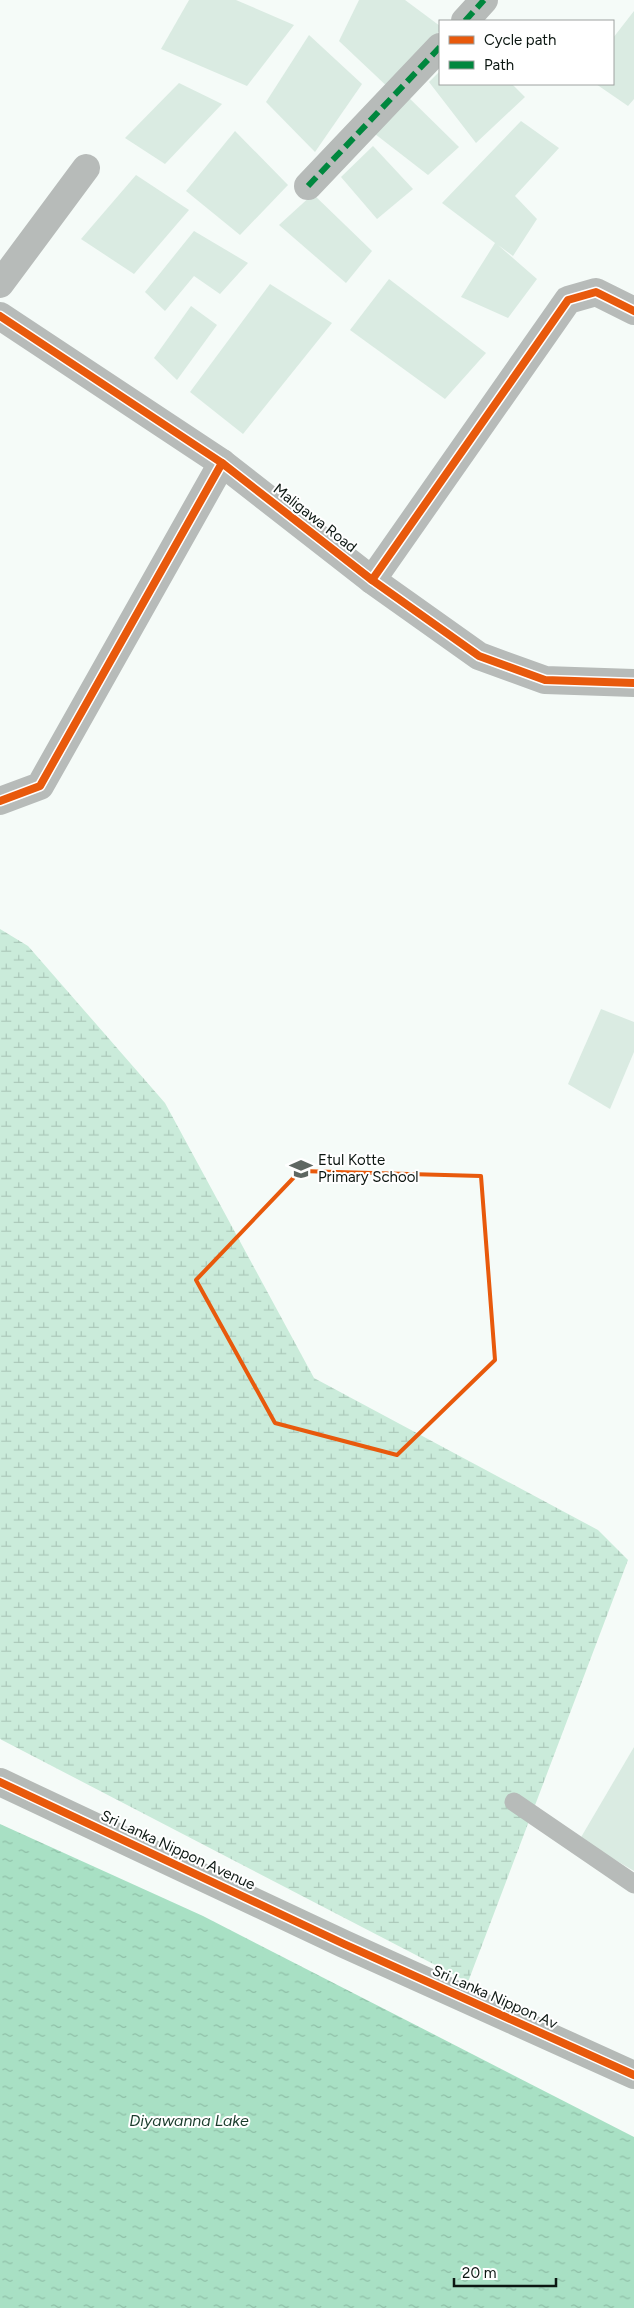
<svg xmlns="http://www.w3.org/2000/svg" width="634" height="2308" viewBox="0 0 634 2308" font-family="Figtree,sans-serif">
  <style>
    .wetland { fill: url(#wetland-marsh) }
    .water { fill: url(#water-ripples) }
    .building { fill: #daebe2 }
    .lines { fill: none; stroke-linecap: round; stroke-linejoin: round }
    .lane { stroke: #b7bbb9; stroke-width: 19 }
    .street { stroke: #b7bbb9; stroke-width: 28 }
    .secondary { stroke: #b5bab7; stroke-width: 28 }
    .quiet { stroke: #00873e; stroke-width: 6; stroke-dasharray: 12 6; stroke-linecap: butt }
    .cycleway-casing { stroke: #fff; stroke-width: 11 }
    .cycleway { stroke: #e8590c; stroke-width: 8 }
    .marked { fill: none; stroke: #e8590c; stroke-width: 4; stroke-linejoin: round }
    .labels { text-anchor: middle; stroke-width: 4; stroke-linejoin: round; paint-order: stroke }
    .street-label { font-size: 15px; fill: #0c1712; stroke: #fff }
    .poi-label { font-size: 15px; fill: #0c1712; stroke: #fff; text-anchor: start }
    .water-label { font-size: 16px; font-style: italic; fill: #1a3c2c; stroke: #fff }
  </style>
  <defs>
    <pattern id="wetland-marsh" width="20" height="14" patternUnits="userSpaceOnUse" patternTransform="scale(1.25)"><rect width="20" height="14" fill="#caebda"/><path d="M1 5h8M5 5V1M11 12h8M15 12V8" fill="none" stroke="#acc9ba"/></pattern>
    <pattern id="water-ripples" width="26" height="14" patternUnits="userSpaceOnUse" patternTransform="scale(1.25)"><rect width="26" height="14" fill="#a8e0c4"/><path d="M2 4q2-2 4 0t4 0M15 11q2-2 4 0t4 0" fill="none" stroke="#8fbfa7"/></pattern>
  </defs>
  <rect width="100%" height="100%" fill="#f5fbf8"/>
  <path class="wetland" d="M0,929L28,946L165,1103L314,1378L598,1530L628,1560L468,1982L0,1739Z"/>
  <path class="water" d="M0,1824L203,1916L634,2137V2308H0Z"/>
  <g class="building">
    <path d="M189,0H236L294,25L247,86L161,49Z"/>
    <path d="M359,0H405L440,26V30L392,91L339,41Z"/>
    <path d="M634,11V99L628,106L596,84H613V38Z"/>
    <path d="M309,35L362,84L315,152L266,102Z"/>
    <path d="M440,71V84H512L525,97L476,143L429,82Z"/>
    <path d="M179,83L222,104L165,164L125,138Z"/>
    <path d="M403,92L459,147L428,175L366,127Z"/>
    <path d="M521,121L559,148L515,196L537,219L513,256L498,245L537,279L508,318L461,297L495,243L442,203Z"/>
    <path d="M235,131L288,185L240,235L186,191Z"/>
    <path d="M373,146L413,189L377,219L341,177Z"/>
    <path d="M136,175L189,210L134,274L81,239Z"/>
    <path d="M313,194L372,251L346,283L279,225Z"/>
    <path d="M194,231L248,263L220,294L194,276L165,311L145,292Z"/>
    <path d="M389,279L486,353L445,399L350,330Z"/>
    <path d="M270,284L332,323L243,434L190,392Z"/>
    <path d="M191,306L217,325L177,380L154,358Z"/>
    <path d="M601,1009L634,1022V1052L610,1109L568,1084Z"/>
    <path d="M634,1747V1871L580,1839Z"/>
  </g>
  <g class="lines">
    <path class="lane" d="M514,1802L634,1884"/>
    <g class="street">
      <path d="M465,21L484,0"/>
      <path d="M308,186L440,47"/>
      <path d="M0,284L86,168"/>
      <path d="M0,316L222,463L372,580L479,656L545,680L634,683"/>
      <path d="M372,580L568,300L596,292L634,311"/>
      <path d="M0,801L40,786L222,463"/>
    </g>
    <path class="secondary" d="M0,1782L344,1944L634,2075"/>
    <g class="quiet">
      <path d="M465,21L484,0"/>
      <path d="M308,186L440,47"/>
    </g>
    <defs>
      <g id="cycleway">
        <path d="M0,316L222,463L372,580L479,656L545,680L634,683"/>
        <path d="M372,580L568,300L596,292L634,311"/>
        <path d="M0,801L40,786L222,463"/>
        <path d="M0,1782L344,1944L634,2075"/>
      </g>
    </defs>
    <use href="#cycleway" class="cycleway-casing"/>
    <use href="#cycleway" class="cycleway"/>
  </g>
  <path class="marked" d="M300,1171L481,1176L495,1360L397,1455L275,1423L196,1280Z"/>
  <defs>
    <symbol id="school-bare" viewBox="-9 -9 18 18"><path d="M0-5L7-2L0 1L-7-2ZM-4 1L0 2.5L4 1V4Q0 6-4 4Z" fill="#5e6762" stroke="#fff" stroke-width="2.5" paint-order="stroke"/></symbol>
  </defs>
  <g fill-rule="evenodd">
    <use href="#school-bare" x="285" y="1153" width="32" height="32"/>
  </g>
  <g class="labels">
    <g class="street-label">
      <text transform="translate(315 518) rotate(38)" y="5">Maligawa Road</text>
      <text transform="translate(178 1850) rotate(25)" y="5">Sri Lanka Nippon Avenue</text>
      <text transform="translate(495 1997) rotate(24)" y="5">Sri Lanka Nippon Av</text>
    </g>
    <g class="poi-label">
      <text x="318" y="1165">Etul Kotte<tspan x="318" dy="17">Primary School</tspan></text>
    </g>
    <g class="water-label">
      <text x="189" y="2126">Diyawanna Lake</text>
    </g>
  </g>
  <rect x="439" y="20" width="175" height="65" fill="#ffffff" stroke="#9ea2a0"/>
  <rect x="449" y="36" width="25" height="8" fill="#e8590c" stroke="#9ea2a0"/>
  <text x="484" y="45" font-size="15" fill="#0c1712">Cycle path</text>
  <rect x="449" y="61" width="25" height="8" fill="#00873e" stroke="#9ea2a0"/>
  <text x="484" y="70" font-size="15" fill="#0c1712">Path</text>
  <path d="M454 2278v8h102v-8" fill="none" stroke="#0c1712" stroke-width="2.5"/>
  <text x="462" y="2278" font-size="15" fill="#0c1712" stroke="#ffffff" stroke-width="4" paint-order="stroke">20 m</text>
</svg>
